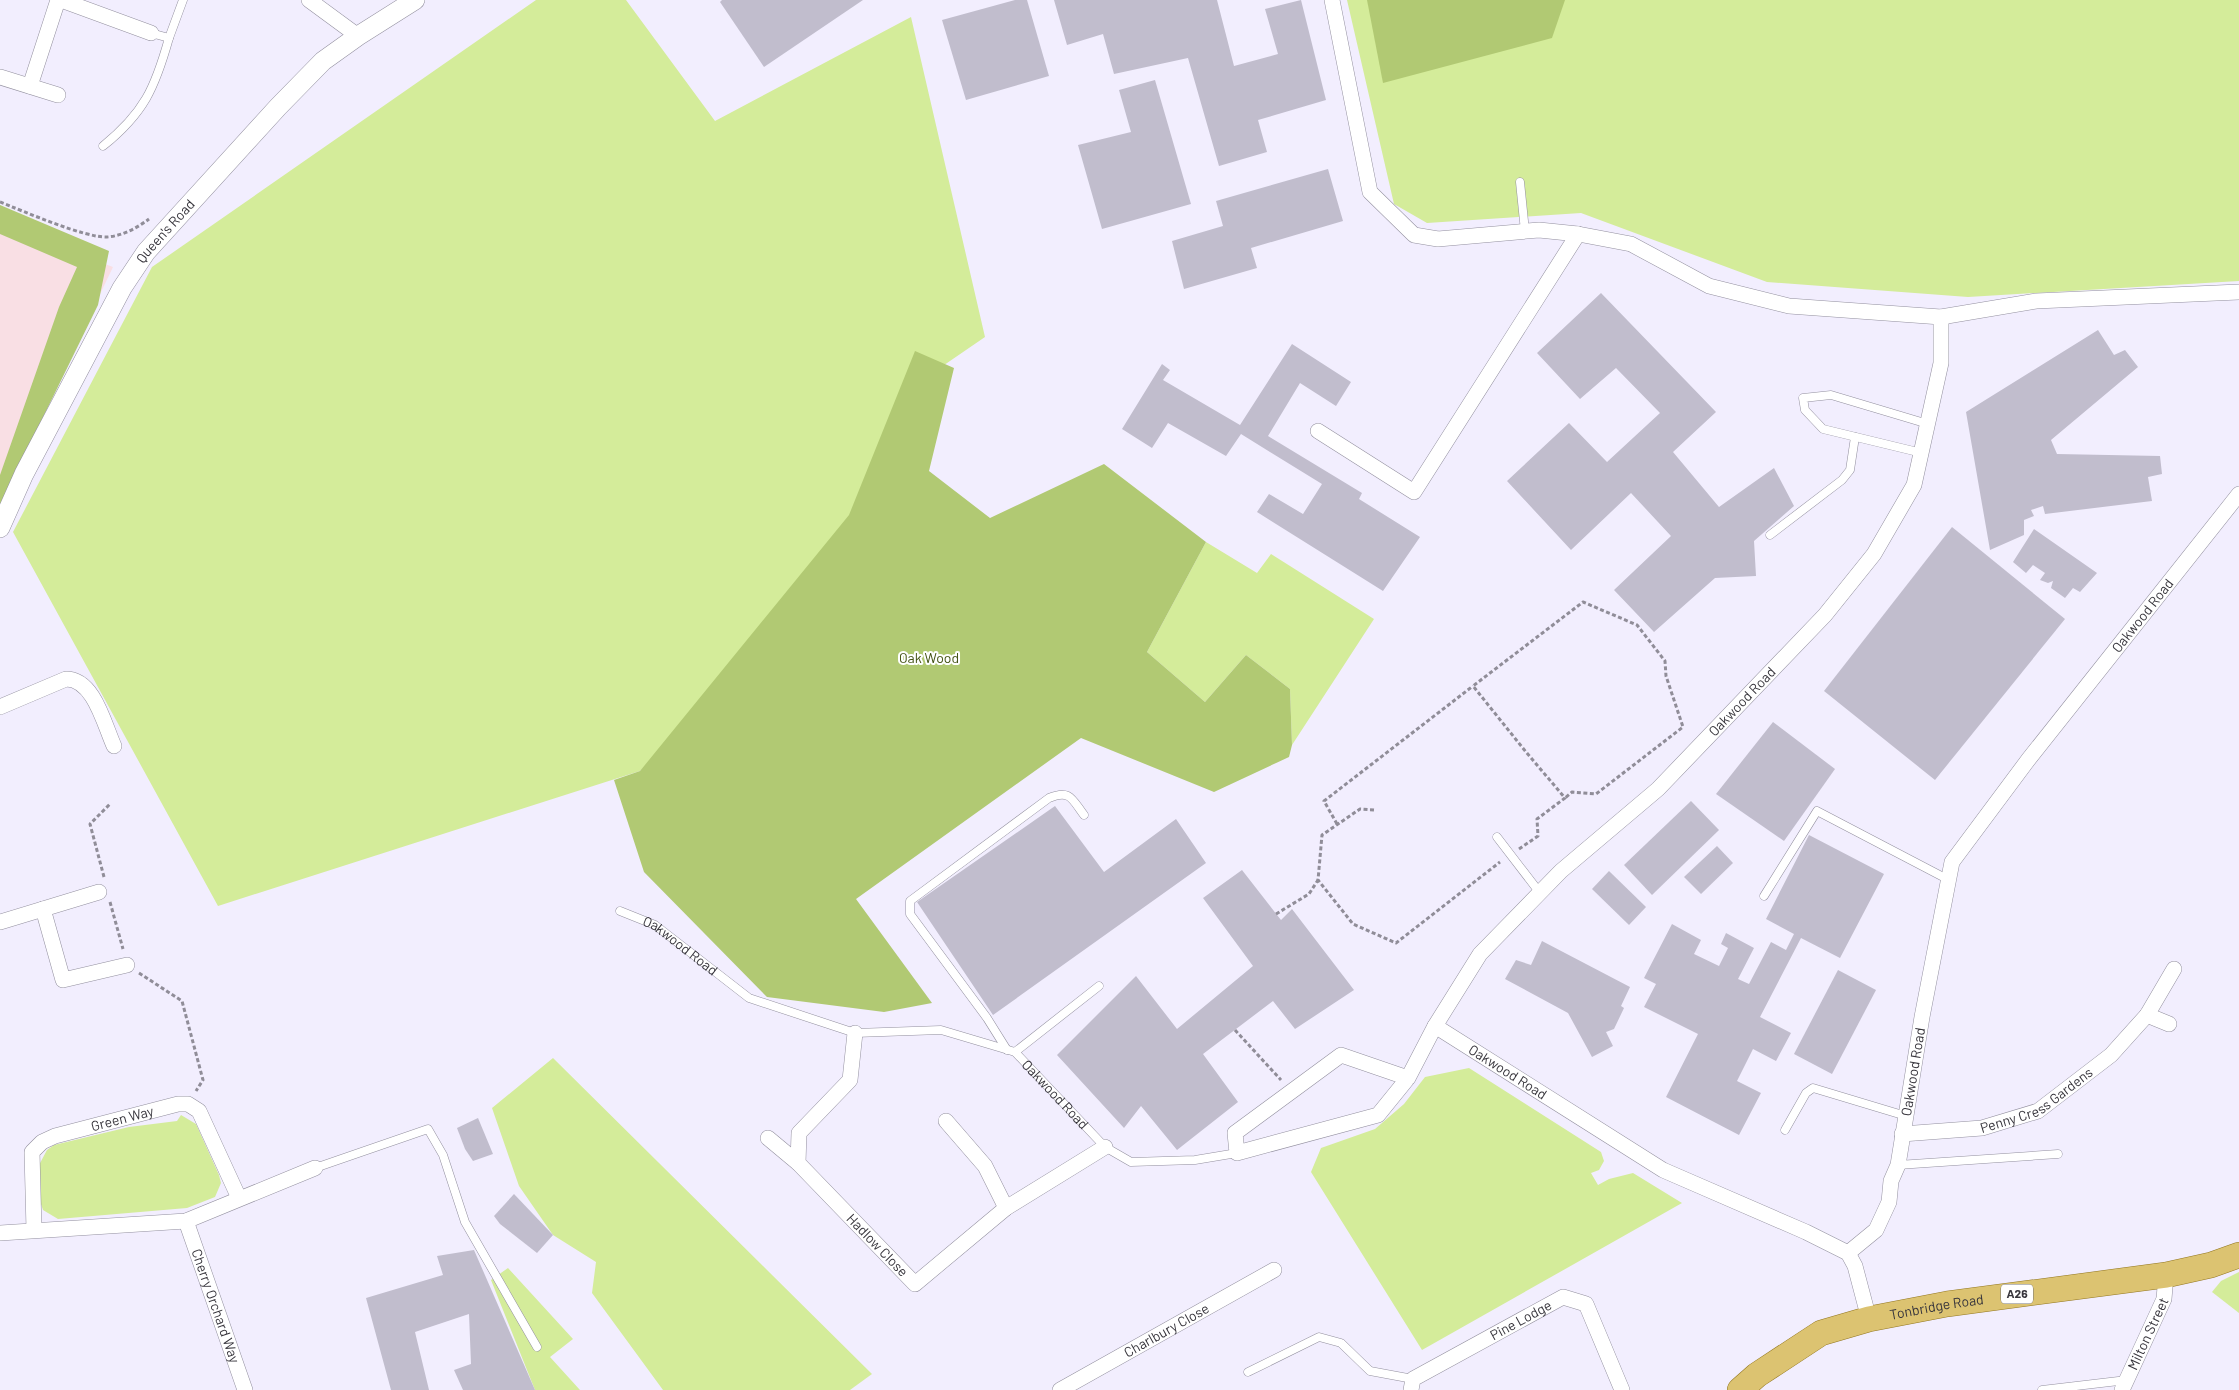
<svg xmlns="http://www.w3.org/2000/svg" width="2239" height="1390" viewBox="0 0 2239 1390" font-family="Barlow,sans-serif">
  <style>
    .medical { fill: #f9dfe4 }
    .green { fill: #d4ec9a }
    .forest { fill: #b1c973 }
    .building { fill: #c1bdcd }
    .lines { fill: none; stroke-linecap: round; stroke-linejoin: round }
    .service-casing { stroke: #93909f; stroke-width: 9 }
    .minor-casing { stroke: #93909f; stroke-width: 16 }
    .tertiary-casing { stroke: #93909f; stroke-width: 20 }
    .primary-casing { stroke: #937721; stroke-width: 26 }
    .path { stroke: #908d98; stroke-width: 3; stroke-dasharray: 4 2.5; stroke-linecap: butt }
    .service { stroke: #fff; stroke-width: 8 }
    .minor { stroke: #fff; stroke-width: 15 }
    .tertiary { stroke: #fff; stroke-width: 19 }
    .primary { stroke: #dcc371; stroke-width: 25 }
    .labels { text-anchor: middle; stroke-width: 4; stroke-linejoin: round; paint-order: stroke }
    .shield { fill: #fff; stroke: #737276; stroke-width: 1 }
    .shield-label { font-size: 12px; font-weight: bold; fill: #37353c }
    .street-label { font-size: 14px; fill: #37353c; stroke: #fff }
    .park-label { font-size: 14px; fill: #435213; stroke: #fff }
  </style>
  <rect width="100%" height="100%" fill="#f2eefe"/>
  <path class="medical" d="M0,225L113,267L0,504Z"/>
  <g class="green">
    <path d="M536,0H626L715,121L911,17L985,337L931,374L877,551L640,771L218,906L13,532L152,267Z"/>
    <path d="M1347,0H2239V281L1968,297L1767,282L1581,213L1427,223L1394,204Z"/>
    <path d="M1206,542L1257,573L1271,554L1374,619L1292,745L1290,689L1246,655L1205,702L1147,652Z"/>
    <path d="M553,1058L872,1374L850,1390H663L592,1293L596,1262L553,1235L519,1186L492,1108Z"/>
    <path d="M1469,1068L1601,1152L1604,1161L1599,1170L1591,1173L1598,1185L1609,1179L1633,1173L1682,1203L1422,1350L1311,1172L1321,1148L1375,1129L1404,1104L1425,1077Z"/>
    <path d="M181,1115L196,1124L219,1175L221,1183L215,1197L187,1208L58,1219L43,1210L40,1201L39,1165L47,1150L54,1145L129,1127L177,1121Z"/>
    <path d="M508,1268L573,1339L550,1357L580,1390H535L491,1280Z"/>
    <path d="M2239,1272V1313L2212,1292L2221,1281Z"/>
  </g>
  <g class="forest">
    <path d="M1367,0H1565L1552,38L1383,83Z"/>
    <path d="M0,205L109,251L98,305L0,505V475L59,307L77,267L0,234Z"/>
    <path d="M915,351L954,368L929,471L990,518L1104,464L1206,542L1147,652L1205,702L1246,655L1290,689L1292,745L1289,757L1214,792L1081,738L856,899L932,1003L884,1012L767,997L644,872L614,780L640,771L849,515Z"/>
  </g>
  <g class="building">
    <path d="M722,0H863L764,67L720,2Z"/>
    <path d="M1015,0H1027L1049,76L966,100L942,20Z"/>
    <path d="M1054,0H1217L1234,66L1278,54L1265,9L1301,0L1326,100L1258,120L1267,152L1219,166L1188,58L1114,74L1103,34L1067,45Z"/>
    <path d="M1155,80L1191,204L1102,229L1078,145L1131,132L1119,90Z"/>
    <path d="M1328,169L1343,221L1251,248L1257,268L1184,289L1172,241L1223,226L1216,201Z"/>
    <path d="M1601,293L1716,412L1673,452L1719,507L1774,468L1794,506L1754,541L1756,576L1715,578L1654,632L1614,590L1671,536L1631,493L1571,550L1507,481L1569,423L1607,462L1660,413L1616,368L1580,399L1537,353Z"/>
    <path d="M2098,330L2114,355L2125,350L2138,367L2051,440L2057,454L2160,456L2162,474L2148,477L2152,501L2045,514L2043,506L2031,510L2034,516L2024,520V535L1990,550L1966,412Z"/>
    <path d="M1292,344L1351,382L1336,406L1300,383L1268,436L1362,493L1359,499L1420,537L1383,591L1257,512L1269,494L1303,514L1322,484L1241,434L1226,456L1168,423L1152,448L1122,429L1162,364L1170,370L1163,380L1240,425Z"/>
    <path d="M1952,527L2065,619L1935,780L1824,691Z"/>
    <path d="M2034,529L2097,573L2080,592L2073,588L2065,598L2051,588L2053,581L2048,583L2040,580L2045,573L2033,565L2026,573L2013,562Z"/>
    <path d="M1773,722L1835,769L1784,841L1716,794Z"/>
    <path d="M1691,801L1719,830L1652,895L1624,865Z"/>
    <path d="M1055,806L1104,872L1176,819L1206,863L993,1015L917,902Z"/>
    <path d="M1809,835L1884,874L1840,958L1801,938L1760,1017L1791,1033L1776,1061L1753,1049L1737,1081L1761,1093L1739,1135L1666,1097L1698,1034L1644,1007L1656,984L1644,978L1672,924L1701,940L1694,954L1719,966L1728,948L1721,944L1726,933L1754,948L1738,979L1749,984L1771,942L1786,950L1794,934L1766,919Z"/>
    <path d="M1717,846L1733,863L1701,894L1684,877Z"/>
    <path d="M1242,870L1281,920L1292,909L1354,990L1295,1029L1273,1001L1203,1054L1238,1102L1177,1150L1141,1106L1124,1128L1057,1055L1136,976L1177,1029L1253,966L1203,898Z"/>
    <path d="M1609,871L1646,907L1629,925L1592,889Z"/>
    <path d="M1542,941L1630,987L1621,1006L1624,1008L1614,1029L1606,1032L1613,1046L1592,1057L1568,1013L1505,979L1516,960L1531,965Z"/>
    <path d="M1838,970L1876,990L1832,1074L1794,1054Z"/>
    <path d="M478,1118L493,1154L473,1161L465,1149L457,1128Z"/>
    <path d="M514,1194L553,1235L537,1253L500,1224L494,1216Z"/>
    <path d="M474,1250L535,1390H463L454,1370L471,1364L469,1314L415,1332L429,1390H391L366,1298L443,1275L437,1256Z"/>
  </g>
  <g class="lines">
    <defs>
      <g id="service">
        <path d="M169,38L183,0"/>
        <path d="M103,146C144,113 155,88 169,38L151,33"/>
        <path d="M1520,182L1525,231"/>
        <path d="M1922,453L1823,429L1805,410L1803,398L1831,395L1928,424"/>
        <path d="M1770,535L1842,480L1850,470L1855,437"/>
        <path d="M1497,837L1540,893"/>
        <path d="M1764,896L1817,811L1949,880"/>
        <path id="s1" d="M620,911L655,925L749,998L855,1033L941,1030L1015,1052L1105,1147L1131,1162L1195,1160L1237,1153"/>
        <path d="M1007,1050L987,1018L910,914V901L1049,798C1070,789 1072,799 1084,815"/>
        <path d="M1015,1052L1099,986"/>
        <path d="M1785,1130L1806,1093L1813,1088L1906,1116"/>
        <path d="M1898,1165L2058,1154"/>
        <path d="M315,1168L428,1129L443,1155L465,1222L537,1347"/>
        <path d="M1248,1372L1319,1337L1341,1343L1370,1371L1413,1379"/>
        <path d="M2042,1390L2127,1380"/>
      </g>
      <g id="minor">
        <path d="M61,0L151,33"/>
        <path d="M309,0L358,36"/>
        <path d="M1332,0L1370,192L1414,235L1438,239L1539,230L1578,234L1631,244L1709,286L1789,306L1941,317L2036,301L2239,292"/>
        <path d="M0,77L58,95"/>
        <path d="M30,86L58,0"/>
        <path d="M1318,431L1414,492L1578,234"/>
        <path d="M0,707L66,679C94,679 104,724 114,746"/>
        <path d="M43,909L63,980L127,965"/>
        <path d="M0,922L99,892"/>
        <path d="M2147,1015L2169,1024"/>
        <path id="s2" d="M1435,1026L1663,1170L1806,1232L1848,1253L1855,1266L1869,1319"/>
        <path id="s3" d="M855,1033L850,1080L799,1133L798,1163L915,1284L1006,1208L1105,1147"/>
        <path id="s4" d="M1408,1078L1341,1055L1235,1133L1237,1153L1378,1115L1408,1078L1435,1026L1480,954L1561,871L1658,789L1825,615L1874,554L1914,485L1941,363V317"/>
        <path d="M946,1121L985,1166L1006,1208"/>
        <path id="s5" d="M1902,1134L1982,1128L2038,1111L2111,1055L2147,1015L2174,969"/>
        <path d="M768,1138L798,1163"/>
        <path id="s6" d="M186,1221L245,1390"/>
        <path id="s7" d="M34,1230L32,1152L42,1142L55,1136L178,1104H188L199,1111L239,1198"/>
        <path d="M0,1233L186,1221L315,1168"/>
        <path id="s8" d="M1848,1253L1876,1230L1889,1202L1891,1181L1898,1165L1922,1017L1952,862L2028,760L2239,494"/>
        <path id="s9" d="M1060,1390L1274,1270"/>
        <path id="s10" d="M1411,1390L1413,1379L1563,1297L1586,1304L1622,1390"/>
        <path id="s11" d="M2122,1390L2164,1299L2166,1275"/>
      </g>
      <g id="tertiary">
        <path id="s12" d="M0,528L24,474L122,288L146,252L278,107L323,61L358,36L415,0"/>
      </g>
      <g id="primary">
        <path id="s13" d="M1740,1390L1757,1375L1821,1333L1869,1319L1947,1304L2166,1275L2211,1265L2239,1255"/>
      </g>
    </defs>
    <use href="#service" class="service-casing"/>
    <use href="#minor" class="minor-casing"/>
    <use href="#tertiary" class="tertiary-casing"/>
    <use href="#primary" class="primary-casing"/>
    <g class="path">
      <path d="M0,202C23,211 85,238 107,237C122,236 137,228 149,219"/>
      <path d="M1374,810L1360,809L1322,835L1318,880L1353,924L1396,943L1500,862"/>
      <path d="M1337,824L1324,801L1473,686"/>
      <path d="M1519,849L1538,836L1537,819L1565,798L1526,752L1473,686L1583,602L1637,625L1665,661L1666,676L1683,727L1596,794L1572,792L1565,798"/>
      <path d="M104,877L90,824L110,804"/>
      <path d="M110,902L123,949"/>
      <path d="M1276,914L1309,894L1318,880"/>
      <path d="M139,973L182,1001L203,1080L196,1091"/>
      <path d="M1235,1030L1281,1080"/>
    </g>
    <use href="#service" class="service"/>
    <use href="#minor" class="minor"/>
    <use href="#tertiary" class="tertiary"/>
    <use href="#primary" class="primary"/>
  </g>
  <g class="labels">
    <rect class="shield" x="2001" y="1284.5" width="32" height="19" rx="4"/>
    <g class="shield-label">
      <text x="2017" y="1298">A26</text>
    </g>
    <g class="street-label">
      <text dy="5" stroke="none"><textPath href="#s12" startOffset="341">Queen's Road</textPath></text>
      <text dy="5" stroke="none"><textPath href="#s8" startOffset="725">Oakwood Road</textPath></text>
      <text dy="5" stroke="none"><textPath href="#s4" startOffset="924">Oakwood Road</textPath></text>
      <text dy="5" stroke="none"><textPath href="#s1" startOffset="70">Oakwood Road</textPath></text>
      <text dy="5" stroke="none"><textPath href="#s2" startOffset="86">Oakwood Road</textPath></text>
      <text dy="5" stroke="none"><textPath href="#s8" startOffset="200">Oakwood Road</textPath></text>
      <text dy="5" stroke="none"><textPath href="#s1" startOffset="490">Oakwood Road</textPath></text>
      <text dy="5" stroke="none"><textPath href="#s5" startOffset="142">Penny Cress Gardens</textPath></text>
      <text dy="5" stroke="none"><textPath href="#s7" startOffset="176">Green Way</textPath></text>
      <text dy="5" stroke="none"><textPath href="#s3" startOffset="265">Hadlow Close</textPath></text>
      <text dy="5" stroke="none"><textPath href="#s6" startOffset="90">Cherry Orchard Way</textPath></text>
      <text dy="5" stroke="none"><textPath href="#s13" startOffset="218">Tonbridge Road</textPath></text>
      <text dy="5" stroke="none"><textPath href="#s10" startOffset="134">Pine Lodge</textPath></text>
      <text dy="5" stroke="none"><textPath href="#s9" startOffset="122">Charlbury Close</textPath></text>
      <text dy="5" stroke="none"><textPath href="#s11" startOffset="62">Milton Street</textPath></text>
    </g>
    <g class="park-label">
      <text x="929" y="663">Oak Wood</text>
    </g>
  </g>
</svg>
